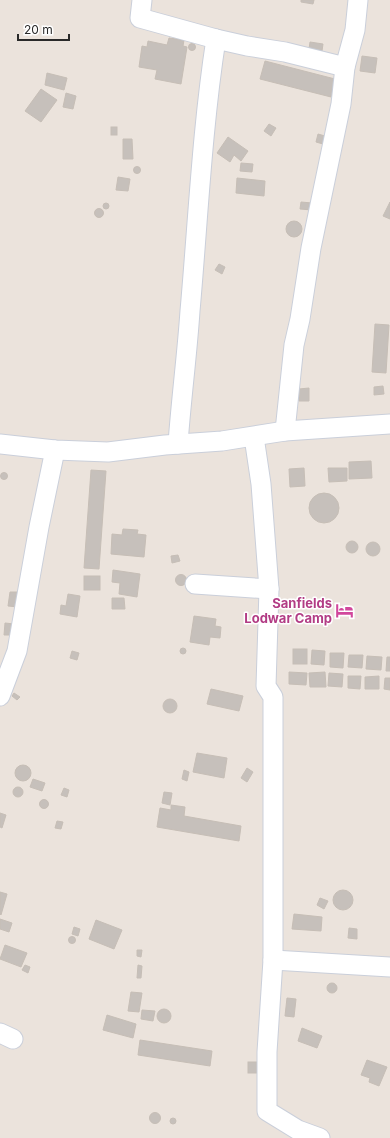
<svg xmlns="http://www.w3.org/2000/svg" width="390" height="1138" viewBox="0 0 390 1138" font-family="Inter,sans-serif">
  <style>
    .building { fill: #c6c0bb; stroke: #c6beb6 }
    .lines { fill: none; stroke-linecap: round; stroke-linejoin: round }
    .minor-casing { stroke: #cacfda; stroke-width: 21 }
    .minor { stroke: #fff; stroke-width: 19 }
    .labels { text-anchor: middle; stroke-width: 3; stroke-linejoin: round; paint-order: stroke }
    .hotel-label { font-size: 13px; font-weight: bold; fill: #b23c85; stroke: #fff; text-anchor: end }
  </style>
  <rect width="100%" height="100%" fill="#ebe3dc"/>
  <g class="building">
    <path d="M301,0H314L313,4L301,2Z"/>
    <path d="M169,38L184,40L183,46L187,47L181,84L155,79L157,70L139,67L142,46L147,47L148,41L167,45Z"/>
    <path d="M310,42L323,44L322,51L309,49Z"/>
    <circle cx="192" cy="47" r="3.5"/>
    <path d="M362,56L377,58L375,73L360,71Z"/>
    <path d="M265,61L335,79L331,97L260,79Z"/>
    <path d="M47,73L67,78L64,90L45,85Z"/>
    <path d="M41,89L57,100L41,122L25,111Z"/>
    <path d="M66,93L76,96L73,109L63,107Z"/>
    <path d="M269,124L276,128L271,136L264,131Z"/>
    <rect x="111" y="127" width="6" height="8"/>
    <path d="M318,134L325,136L323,144L316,142Z"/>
    <path d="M228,137L248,151L241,161L234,155L230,162L217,153Z"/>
    <path d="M123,139H132L133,159H123Z"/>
    <path d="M241,163L253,164L252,172L240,171Z"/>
    <circle cx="137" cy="170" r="3.5"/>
    <path d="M118,177L130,179L128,191L116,190Z"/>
    <path d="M237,178L265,181L264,196L236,193Z"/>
    <path d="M301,202L312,203V210L300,209Z"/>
    <path d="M390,202V219L383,216Z"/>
    <circle cx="106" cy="206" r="3"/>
    <circle cx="99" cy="213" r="4.5"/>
    <circle cx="294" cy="229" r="8"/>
    <path d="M219,264L225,267L222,274L215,270Z"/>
    <path d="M375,324L389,325L386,373L372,372Z"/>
    <path d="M383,386L384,394L374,395V387Z"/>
    <path d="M309,388V401H299V389Z"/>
    <path d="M371,461L372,478L349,479V462Z"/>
    <path d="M304,468L305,486L290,487L289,469Z"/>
    <path d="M328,468H347V481L329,482Z"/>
    <path d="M91,470L106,471L99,569L84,568Z"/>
    <circle cx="4" cy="476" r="3.5"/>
    <circle cx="324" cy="508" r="15"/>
    <path d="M123,529L138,530L137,534L146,535L144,557L111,554L112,534L122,535Z"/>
    <circle cx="352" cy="547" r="6"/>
    <circle cx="373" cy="549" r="7"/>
    <path d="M178,555L180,561L172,563L171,556Z"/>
    <path d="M113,570L140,574L137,597L119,594L120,583L112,582Z"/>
    <circle cx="181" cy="580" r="5.5"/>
    <rect x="84" y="576" width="16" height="14"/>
    <path d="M10,592H19L18,607L8,606Z"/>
    <path d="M68,594L80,596L77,617L60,614L61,605L66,606Z"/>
    <path d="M112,598H124L125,609H112Z"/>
    <path d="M194,616L216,619L215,626L221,627L220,638L210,637L209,645L190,642Z"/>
    <path d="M5,623L14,624V635H4Z"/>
    <circle cx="183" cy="651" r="3"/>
    <rect x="293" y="649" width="14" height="15"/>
    <path d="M312,650L325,651L324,665L311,664Z"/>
    <path d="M72,651L79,653L77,660L70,658Z"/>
    <path d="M330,653H344L343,668L330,667Z"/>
    <path d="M349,655H363L362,668L348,667Z"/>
    <path d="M367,656L382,657L381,670L366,669Z"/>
    <path d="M387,657H390V671H386Z"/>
    <path d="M289,672L307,673L306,685L289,684Z"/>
    <path d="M325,672L326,687H310L309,673Z"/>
    <path d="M329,673L343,674L342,687L328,686Z"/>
    <path d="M348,676H361L360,689L348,688Z"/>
    <path d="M379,676V689H365V677Z"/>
    <path d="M385,678H390V690L384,689Z"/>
    <path d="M211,689L243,696L239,711L207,704Z"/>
    <path d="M14,693L20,697L17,700L12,696Z"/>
    <circle cx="170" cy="706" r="7"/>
    <path d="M197,753L227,758L224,778L193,772Z"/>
    <circle cx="23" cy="773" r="8"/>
    <path d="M247,768L253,772L247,782L241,778Z"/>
    <path d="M184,770L189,772L187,781L182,779Z"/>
    <path d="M33,779L45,783L42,791L30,787Z"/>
    <circle cx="18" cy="792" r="5"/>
    <path d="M64,788L69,790L67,797L61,795Z"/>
    <path d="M164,792L172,793L170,805L162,803Z"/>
    <circle cx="44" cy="804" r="4.5"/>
    <path d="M171,805L185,807L184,816L241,826L239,841L157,827L160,808L171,810Z"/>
    <path d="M0,813L6,815L2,828L0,827Z"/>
    <path d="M57,821L63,822L61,829L55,828Z"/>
    <circle cx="343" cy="900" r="10"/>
    <path d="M0,892L7,894L1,915L0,914Z"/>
    <path d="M320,898L328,901L324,909L317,905Z"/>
    <path d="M294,914L322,917L321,931L292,929Z"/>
    <path d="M0,919L12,923L9,932L0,929Z"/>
    <path d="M96,920L122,930L114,949L89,939Z"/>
    <path d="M74,927L80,929L78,936L72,934Z"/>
    <path d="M349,928L357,929V939L348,938Z"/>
    <circle cx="72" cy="940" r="3.5"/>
    <path d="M5,945L27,953L21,967L0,959Z"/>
    <path d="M137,950H142L141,957L137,956Z"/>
    <path d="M25,965L30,967L28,973L22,970Z"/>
    <path d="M138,965L142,966L141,978H137Z"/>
    <circle cx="332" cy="988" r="5"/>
    <path d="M131,992L142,993L139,1012L128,1011Z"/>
    <path d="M287,998L296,999L294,1017L285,1016Z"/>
    <circle cx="164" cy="1016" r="7"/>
    <path d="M142,1010L155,1011L153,1021L141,1019Z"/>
    <path d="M107,1015L136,1024L133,1038L103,1030Z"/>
    <path d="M302,1028L322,1036L317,1048L298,1041Z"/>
    <path d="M140,1040L212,1051L210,1066L138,1055Z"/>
    <path d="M367,1060L387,1067L379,1086L369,1082L370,1078L361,1075Z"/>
    <rect x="248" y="1062" width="9" height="11"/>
    <circle cx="155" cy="1118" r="5.5"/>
    <circle cx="173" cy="1121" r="3"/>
  </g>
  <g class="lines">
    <defs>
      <g id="minor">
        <path d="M142,0L140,18L216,39L247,46L285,52L345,67"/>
        <path d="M285,431L294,345L300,319L311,248L341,104L345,67L355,30L358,0"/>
        <path d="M254,437L261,484L269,589L266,686L273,697V960L267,1052V1111L298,1130L320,1138"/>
        <path d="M0,444L55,450L108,452L165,445L222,441L285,431L390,424"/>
        <path d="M178,444C181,400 187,356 190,311C198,221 202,129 216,39"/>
        <path d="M195,584L269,589"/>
        <path d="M0,696L17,651L39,527L55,450"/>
        <path d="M273,960L390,967"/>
        <path d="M0,1033L13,1039"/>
      </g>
    </defs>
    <use href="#minor" class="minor-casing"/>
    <use href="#minor" class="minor"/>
  </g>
  <defs>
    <symbol id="hotel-bare" viewBox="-9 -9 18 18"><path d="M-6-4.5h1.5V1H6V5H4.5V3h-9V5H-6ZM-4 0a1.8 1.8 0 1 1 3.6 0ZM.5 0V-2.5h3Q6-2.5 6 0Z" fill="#d1479c" stroke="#fff" stroke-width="2.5" paint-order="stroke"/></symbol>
  </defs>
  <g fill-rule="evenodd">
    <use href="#hotel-bare" x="332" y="598" width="25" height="25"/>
  </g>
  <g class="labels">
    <g class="hotel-label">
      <text x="332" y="608">Sanfields<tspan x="332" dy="15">Lodwar Camp</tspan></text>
    </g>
  </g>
  <path d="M18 34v6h51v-6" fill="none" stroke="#292929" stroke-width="2"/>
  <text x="24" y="34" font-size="12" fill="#292929" stroke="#ffffff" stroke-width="3" paint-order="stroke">20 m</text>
</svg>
